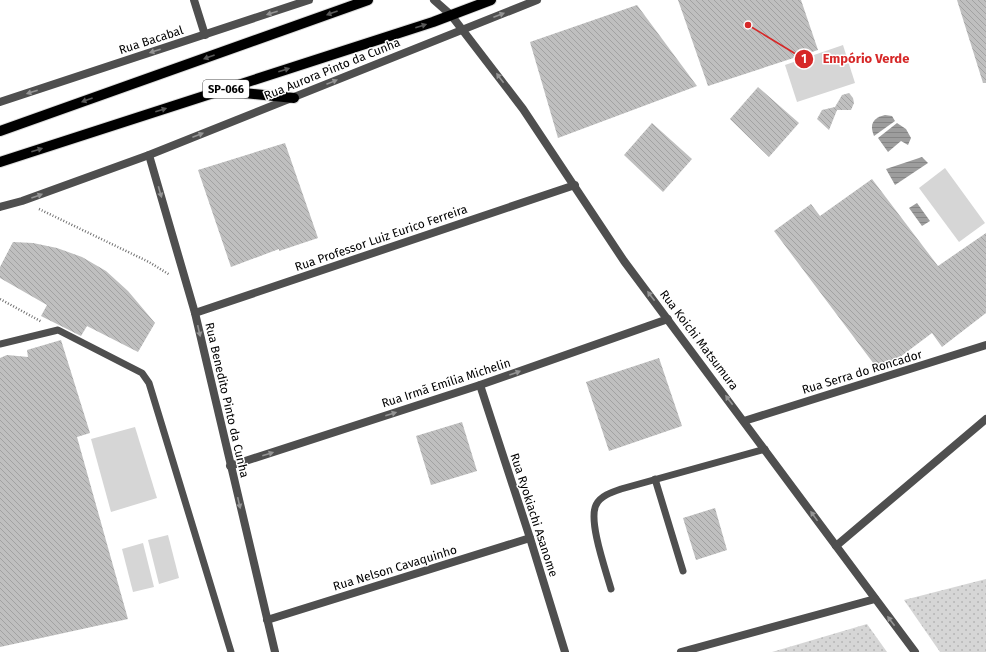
<svg xmlns="http://www.w3.org/2000/svg" width="986" height="652" viewBox="0 0 986 652" font-family="'Fira Sans',sans-serif">
  <style>
    .grass { fill: url(#grass-dots) }
    .green { fill: #d6d6d6 }
    .water { fill: url(#water-rules) }
    .building { fill: url(#building-back-hatch) }
    .lines { fill: none; stroke-linecap: round; stroke-linejoin: round }
    .primary-casing { stroke: #dbdbdb; stroke-width: 12 }
    .path { stroke: #717171; stroke-width: 2.5; stroke-dasharray: 1 2; stroke-linecap: butt }
    .service { stroke: #4f4f4f; stroke-width: 7 }
    .minor { stroke: #4f4f4f; stroke-width: 8 }
    .tertiary { stroke: #4f4f4f; stroke-width: 8 }
    .primary { stroke: #000; stroke-width: 10 }
    .oneway { fill: #959595 }
    .oneway2 { fill: #595959 }
    .labels { text-anchor: middle; stroke-width: 3; stroke-linejoin: round; paint-order: stroke }
    .shield { fill: #fff; stroke: #4c4c4c; stroke-width: 1 }
    .shield-label { font-size: 11px; font-weight: bold; fill: #000 }
    .street-label { font-size: 12px; fill: #000; stroke: #fff }
    .leader { fill: none; stroke: #d62828; stroke-width: 1.5 }
    .callout-dot { fill: #d62828; stroke: #fff; stroke-width: 1.5 }
    .mark-label { font-size: 12px; text-anchor: middle; font-weight: bold; fill: #fff }
    .callout-label { font-size: 13px; text-anchor: middle; font-weight: bold; fill: #d62828; stroke: #fff; stroke-width: 3; stroke-linejoin: round; paint-order: stroke }
  </style>
  <defs>
    <pattern id="grass-dots" width="8" height="8" patternUnits="userSpaceOnUse"><rect width="8" height="8" fill="#d6d6d6"/><path d="M2 2h.1M6 6h.1" fill="none" stroke="#b6b6b6" stroke-width="1.8" stroke-linecap="round"/></pattern>
    <pattern id="water-rules" width="6" height="5" patternUnits="userSpaceOnUse"><rect width="6" height="5" fill="#9d9d9d"/><path d="M0 2.5h6" fill="none" stroke="#858585"/></pattern>
    <pattern id="building-back-hatch" width="6" height="6" patternUnits="userSpaceOnUse"><rect width="6" height="6" fill="#bfbfbf"/><path d="M-1 5l2 2M0 0l6 6M5-1l2 2" fill="none" stroke="#a2a2a2"/></pattern>
  </defs>
  <rect width="100%" height="100%" fill="#fff"/>
  <g class="grass">
    <path d="M986,579V652H940L904,600Z"/>
    <path d="M867,624L887,652H772Z"/>
  </g>
  <g class="green">
    <path d="M843,45L855,83L797,102L785,65Z"/>
    <path d="M945,168L985,223L959,242L919,188Z"/>
    <path d="M135,427L157,498L111,512L91,439Z"/>
    <path d="M168,535L179,578L159,584L148,540Z"/>
    <path d="M143,543L154,587L133,592L122,549Z"/>
  </g>
  <g class="water">
    <path d="M885,115L892,116L895,121L874,136C869,124 873,118 885,115Z"/>
    <path d="M897,123L906,129L911,138L908,145L901,141L888,152L878,138Z"/>
    <path d="M922,157L928,163L895,185L886,169Z"/>
    <path d="M917,203L930,221L922,226L909,208Z"/>
  </g>
  <g class="building">
    <path d="M678,0H801L818,50L708,86Z"/>
    <path d="M957,0H986V83H983Z"/>
    <path d="M637,5L697,86L558,138L530,42Z"/>
    <path d="M758,87L799,123L769,157L730,119Z"/>
    <path d="M849,93L853,98L854,103L851,110H837L829,130L817,119L822,110L835,107L842,95Z"/>
    <path d="M652,123L692,159L663,192L624,155Z"/>
    <path d="M285,143L318,238L279,251V249L231,267L198,170Z"/>
    <path d="M872,179L938,266L986,233V313L942,347L932,333L880,372L774,231L811,204L820,216Z"/>
    <path d="M13,242L33,243L57,248L82,257L106,271L128,291L155,323L138,352L87,326L81,336L41,316L47,305L0,278V267Z"/>
    <path d="M61,340L90,433L77,437L128,619L0,647V358L7,355L28,357L27,350Z"/>
    <path d="M659,358L682,426L609,451L586,382Z"/>
    <path d="M462,422L477,471L431,485L416,436Z"/>
    <path d="M715,508L727,550L696,560L683,518Z"/>
  </g>
  <g class="lines">
    <defs>
      <g id="primary">
        <path d="M224,91L294,98"/>
        <path d="M0,131L368,0"/>
        <path d="M0,162L433,22L491,0"/>
      </g>
    </defs>
    <use href="#primary" class="primary-casing"/>
    <g class="path">
      <path d="M39,209L149,262L170,275"/>
      <path d="M0,299L42,322"/>
    </g>
    <g class="service">
      <path d="M0,344L58,330L142,373L149,383L231,652"/>
      <path d="M655,479L683,571"/>
      <path d="M611,589C606,571 588,521 596,505C600,496 612,492 621,489L765,449"/>
    </g>
    <g class="minor">
      <path d="M194,0L205,35"/>
      <path d="M434,0L451,15L523,109L624,261L915,652"/>
      <path d="M149,155L195,313L275,652"/>
      <path d="M195,313L575,185"/>
      <path d="M480,385L530,538L565,652"/>
      <path d="M744,421L986,345"/>
      <path d="M230,466L480,385L668,319"/>
      <path d="M836,546L986,419"/>
      <path d="M267,620L530,538"/>
      <path d="M681,652L875,599"/>
    </g>
    <g class="tertiary">
      <path d="M0,102L309,0"/>
      <path d="M0,207L22,201L149,155L537,0"/>
    </g>
    <use href="#primary" class="primary"/>
  </g>
  <defs><path id="oneway-solid" d="M-6-.8H1V-3.2L6.5 0L1 3.2V.8H-6Z"/></defs>
  <g class="oneway">
    <use href="#oneway-solid" transform="translate(272 13) rotate(162)"/>
    <use href="#oneway-solid" transform="translate(499 15) rotate(-21)"/>
    <use href="#oneway-solid" transform="translate(155 51) rotate(162)"/>
    <use href="#oneway-solid" transform="translate(500 78) rotate(-127)"/>
    <use href="#oneway-solid" transform="translate(332 82) rotate(-22)"/>
    <use href="#oneway-solid" transform="translate(32 92) rotate(162)"/>
    <use href="#oneway-solid" transform="translate(198 135) rotate(-21)"/>
    <use href="#oneway-solid" transform="translate(160 192) rotate(74)"/>
    <use href="#oneway-solid" transform="translate(37 196) rotate(-20)"/>
    <use href="#oneway-solid" transform="translate(651 296) rotate(-127)"/>
    <use href="#oneway-solid" transform="translate(199 331) rotate(77)"/>
    <use href="#oneway-solid" transform="translate(515 373) rotate(-20)"/>
    <use href="#oneway-solid" transform="translate(729 400) rotate(-127)"/>
    <use href="#oneway-solid" transform="translate(391 414) rotate(-18)"/>
    <use href="#oneway-solid" transform="translate(268 454) rotate(-18)"/>
    <use href="#oneway-solid" transform="translate(239 503) rotate(77)"/>
    <use href="#oneway-solid" transform="translate(814 516) rotate(-126)"/>
    <use href="#oneway-solid" transform="translate(891 621) rotate(-127)"/>
  </g>
  <g class="oneway2">
    <use href="#oneway-solid" transform="translate(332 13) rotate(160)"/>
    <use href="#oneway-solid" transform="translate(421 26) rotate(-18)"/>
    <use href="#oneway-solid" transform="translate(209 57) rotate(160)"/>
    <use href="#oneway-solid" transform="translate(284 70) rotate(-18)"/>
    <use href="#oneway-solid" transform="translate(87 100) rotate(160)"/>
    <use href="#oneway-solid" transform="translate(161 110) rotate(-18)"/>
    <use href="#oneway-solid" transform="translate(37 150) rotate(-18)"/>
  </g>
  <g class="labels">
    <rect class="shield" x="203" y="80" width="46" height="18" rx="3"/>
    <g class="shield-label">
      <text x="226" y="93">SP-066</text>
    </g>
    <g class="street-label">
      <text transform="translate(151 40) rotate(-18)" y="4">Rua Bacabal</text>
      <text transform="translate(332 69) rotate(-22)" y="4">Rua Aurora Pinto da Cunha</text>
      <text transform="translate(381 238) rotate(-19)" y="4">Rua Professor Luiz Eurico Ferreira</text>
      <text transform="translate(699 340) rotate(53)" y="4">Rua Koichi Matsumura</text>
      <text transform="translate(862 372) rotate(-17)" y="4">Rua Serra do Roncador</text>
      <text transform="translate(446 383) rotate(-18)" y="4">Rua Irmã Emília Michelin</text>
      <text transform="translate(227 400) rotate(77)" y="4">Rua Benedito Pinto da Cunha</text>
      <text transform="translate(534 515) rotate(72)" y="4">Rua Ryokiachi Asanome</text>
      <text transform="translate(395 568) rotate(-17)" y="4">Rua Nelson Cavaquinho</text>
    </g>
  </g>
  <path class="leader" d="M748 25L804 59"/>
  <g class="callout-dot">
    <circle cx="748" cy="25" r="4"/>
    <circle cx="804" cy="59" r="10"/>
  </g>
  <g class="mark-label">
    <text x="804" y="63">1</text>
  </g>
  <g class="callout-label">
    <text x="866" y="63">Empório Verde</text>
  </g>
</svg>
